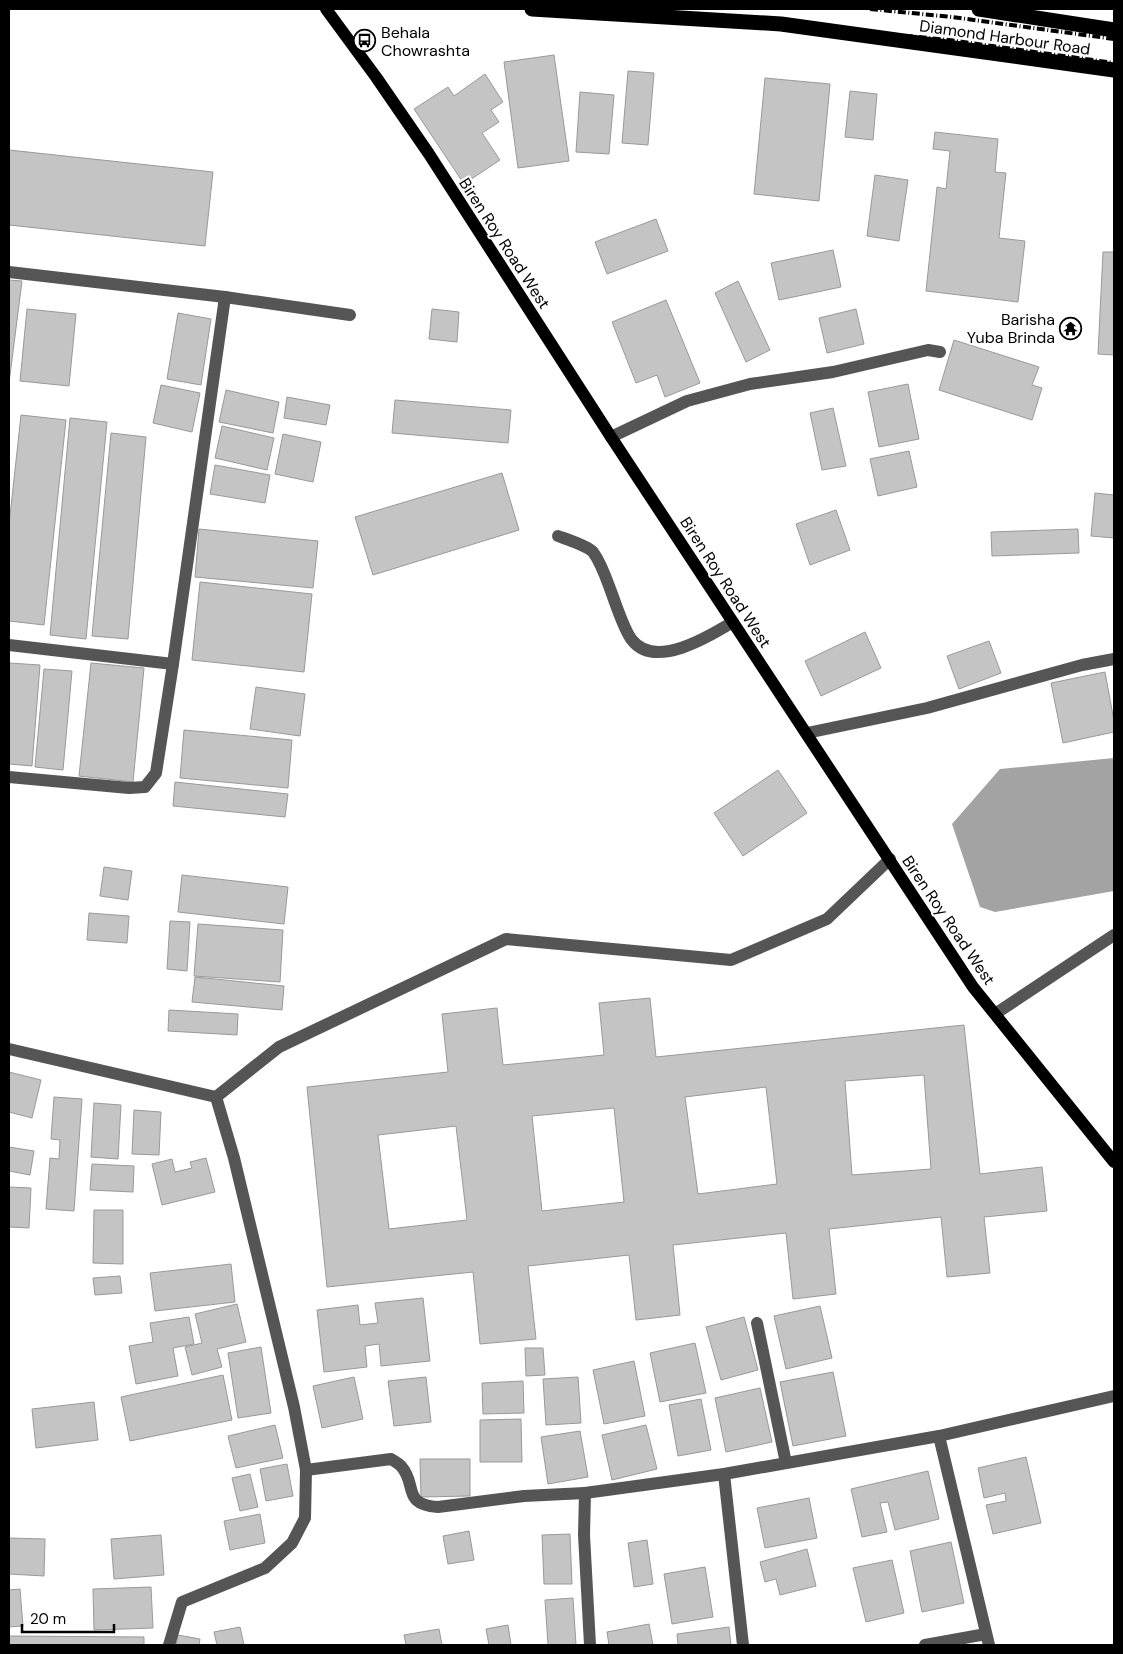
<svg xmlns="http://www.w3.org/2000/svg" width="1123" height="1654" viewBox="0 0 1123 1654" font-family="'DM Sans',sans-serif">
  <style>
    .water { fill: #a3a3a3 }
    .building { fill: #c4c4c4; stroke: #999; fill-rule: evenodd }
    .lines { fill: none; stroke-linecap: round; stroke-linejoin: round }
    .minor { stroke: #555; stroke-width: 12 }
    .major { stroke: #000; stroke-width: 12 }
    .highway { stroke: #000; stroke-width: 15 }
    .rail { stroke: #000; stroke-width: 4; stroke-dasharray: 8 2.5 1 2.5; stroke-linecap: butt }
    .labels { text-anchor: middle; stroke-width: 4; stroke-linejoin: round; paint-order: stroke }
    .poi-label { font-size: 16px; fill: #000; stroke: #fff; text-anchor: start }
    .street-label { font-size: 16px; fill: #000; stroke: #fff }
  </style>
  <rect width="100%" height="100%" fill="#fff"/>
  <path class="water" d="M1114,758V891L995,912L980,907L952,824L1000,769Z"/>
  <g class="building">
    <path d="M554,55L569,161L518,168L504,62Z"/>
    <path d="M628,71L654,73L648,145L622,143Z"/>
    <path d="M485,74L503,102L491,110L499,122L482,133L500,160L464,184L414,109L448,87L454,96Z"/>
    <path d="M765,78L830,84L819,201L754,194Z"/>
    <path d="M850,91L877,94L873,140L845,137Z"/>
    <path d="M580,92L614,95L609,154L576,152Z"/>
    <path d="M935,132L998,139L995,172L1006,173L999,238L1025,241L1018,302L926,291L937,187L946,189L950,151L933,149Z"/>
    <path d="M9,150L213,172L205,246L9,225Z"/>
    <path d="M875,175L908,180L899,241L867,236Z"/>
    <path d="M656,219L668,251L607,274L595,242Z"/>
    <path d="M833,250L841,287L779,300L771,263Z"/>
    <path d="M1103,252H1114V355L1098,354Z"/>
    <path d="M9,280L22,281L9,383Z"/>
    <path d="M738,281L770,350L746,362L715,293Z"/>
    <path d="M666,300L700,383L665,397L657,375L636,383L612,322Z"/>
    <path d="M27,309L76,314L69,386L20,381Z"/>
    <path d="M432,309L459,312L457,342L429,339Z"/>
    <path d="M856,309L864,344L827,353L819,318Z"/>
    <path d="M178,313L211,319L201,385L167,379Z"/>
    <path d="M954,340L1039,367L1032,385L1042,388L1032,420L939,390Z"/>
    <path d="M908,384L919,439L879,447L868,392Z"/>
    <path d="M161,385L200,393L192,432L153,423Z"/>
    <path d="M226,390L279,402L273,433L219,422Z"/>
    <path d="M287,397L330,405L326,425L284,418Z"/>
    <path d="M395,400L511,410L508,443L392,433Z"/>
    <path d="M833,408L846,466L822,470L810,413Z"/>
    <path d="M21,415L66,420L44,625L9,621V525Z"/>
    <path d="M70,418L107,422L86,639L50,635Z"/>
    <path d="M222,426L274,438L267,470L215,458Z"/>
    <path d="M111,433L146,437L128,639L92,636Z"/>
    <path d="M283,434L321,442L313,482L275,474Z"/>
    <path d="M909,451L917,487L878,496L870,459Z"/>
    <path d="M215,465L270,475L265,503L210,494Z"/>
    <path d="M502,473L519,530L373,575L355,517Z"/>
    <path d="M1095,493L1114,495V538L1091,536Z"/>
    <path d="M836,510L850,550L810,565L796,524Z"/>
    <path d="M199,529L318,541L313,588L195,577Z"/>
    <path d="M1078,529L1079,553L992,556L991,532Z"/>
    <path d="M200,582L312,594L304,672L192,660Z"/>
    <path d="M865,632L881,668L821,696L805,661Z"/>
    <path d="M989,641L1001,673L959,689L947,656Z"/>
    <path d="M9,663L40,665L32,766L9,764Z"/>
    <path d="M91,663L144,668L133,782L79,776Z"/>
    <path d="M44,669L72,671L63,770L35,767Z"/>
    <path d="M1105,672L1114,721V732L1063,743L1051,683Z"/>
    <path d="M256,687L305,694L300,736L250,729Z"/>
    <path d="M184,730L292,740L288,788L180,778Z"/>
    <path d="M778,770L807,813L743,856L714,813Z"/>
    <path d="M175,782L288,794L285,817L173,806Z"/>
    <path d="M104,867L132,871L128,900L100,896Z"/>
    <path d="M182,875L288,887L284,924L178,912Z"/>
    <path d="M89,913L129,916L127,943L87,940Z"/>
    <path d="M170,921L190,922L187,971L167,969Z"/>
    <path d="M198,924L283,930L280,982L194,976Z"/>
    <path d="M195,977L284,986L282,1010L192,1002Z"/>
    <path d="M650,998L656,1057L964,1025L980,1174L1042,1167L1047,1211L984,1217L990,1273L947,1277L941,1217L829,1229L836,1294L793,1299L786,1233L673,1245L680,1315L636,1320L629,1255L528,1266L536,1339L480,1344L473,1272L327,1287L307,1087L448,1072L442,1014L497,1008L503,1065L604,1055L599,1003ZM924,1075L931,1169L852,1175L845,1081ZM766,1087L777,1184L698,1194L685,1097ZM614,1108L624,1202L542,1211L532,1116ZM456,1126L467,1220L389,1229L378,1135Z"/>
    <path d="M169,1010L238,1014L237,1035L168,1031Z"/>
    <path d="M9,1072L41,1080L32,1118L9,1112Z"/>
    <path d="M54,1097L82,1099L74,1211L46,1209L50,1158L59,1159L60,1140L51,1139Z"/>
    <path d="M94,1103L121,1105L118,1159L91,1157Z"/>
    <path d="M134,1110L161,1112L159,1155L132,1154Z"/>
    <path d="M9,1147L34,1151L30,1175L9,1171Z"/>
    <path d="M206,1158L215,1192L162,1205L152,1164L172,1159L175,1172L192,1168L190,1162Z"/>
    <path d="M92,1164L134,1166L133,1192L90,1190Z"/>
    <path d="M9,1187L31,1188L29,1228L9,1227Z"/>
    <path d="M94,1210H123V1264L93,1263Z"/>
    <path d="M231,1264L235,1302L155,1311L150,1273Z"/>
    <path d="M120,1276L122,1293L95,1295L93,1278Z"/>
    <path d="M423,1298L430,1361L381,1366L379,1344L365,1346L367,1367L324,1372L317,1310L358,1305L360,1325L378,1323L375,1303Z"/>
    <path d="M237,1304L246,1342L217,1349L222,1367L192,1375L185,1347L202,1343L195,1314Z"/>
    <path d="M820,1306L832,1358L786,1369L774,1316Z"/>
    <path d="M189,1317L194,1344L173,1348L178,1376L136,1384L129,1346L153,1342L150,1323Z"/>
    <path d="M744,1317L758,1370L721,1380L706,1327Z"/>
    <path d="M695,1343L706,1393L660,1402L650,1353Z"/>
    <path d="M261,1347L271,1413L238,1418L228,1353Z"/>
    <path d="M525,1348H543L545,1375L526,1376Z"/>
    <path d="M634,1361L645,1416L604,1424L593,1370Z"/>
    <path d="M833,1372L846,1436L793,1446L780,1382Z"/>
    <path d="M223,1375L232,1420L130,1441L121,1397Z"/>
    <path d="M354,1377L363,1419L322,1428L313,1386Z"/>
    <path d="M426,1377L431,1422L394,1426L388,1381Z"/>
    <path d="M578,1377L581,1423L546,1425L543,1379Z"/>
    <path d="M523,1381L524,1413L483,1414L482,1383Z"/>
    <path d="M760,1388L772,1442L726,1452L715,1398Z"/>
    <path d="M701,1399L711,1450L678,1456L669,1405Z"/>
    <path d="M94,1402L98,1440L36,1448L32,1409Z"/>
    <path d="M521,1419L522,1462H480V1420Z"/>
    <path d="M275,1425L283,1458L236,1468L228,1436Z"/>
    <path d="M646,1425L657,1469L612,1480L602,1435Z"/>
    <path d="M580,1431L588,1477L548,1484L541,1437Z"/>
    <path d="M1026,1457L1041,1523L993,1534L986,1505L1006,1501L1005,1493L984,1498L978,1468Z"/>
    <path d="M420,1459H470V1496L421,1497Z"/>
    <path d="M287,1464L293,1496L266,1501L260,1469Z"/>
    <path d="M928,1471L939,1519L895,1530L888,1502L880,1503L887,1532L862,1537L851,1489Z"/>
    <path d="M250,1474L258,1507L240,1511L232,1478Z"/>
    <path d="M809,1498L817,1538L765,1548L757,1508Z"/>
    <path d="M260,1514L265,1543L230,1550L224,1521Z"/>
    <path d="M469,1531L474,1560L448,1564L443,1536Z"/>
    <path d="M570,1534L572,1584H544L542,1535Z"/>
    <path d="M161,1535L164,1575L114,1579L111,1539Z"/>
    <path d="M9,1538L45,1539L44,1576L9,1574Z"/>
    <path d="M647,1540L653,1584L634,1587L628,1543Z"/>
    <path d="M951,1542L964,1603L922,1612L910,1551Z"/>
    <path d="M807,1549L816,1586L780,1595L776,1579L765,1582L760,1562Z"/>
    <path d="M892,1560L904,1613L866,1622L853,1568Z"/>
    <path d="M705,1567L713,1617L672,1624L664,1574Z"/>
    <path d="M151,1587L153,1628L94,1630L93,1589Z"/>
    <path d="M20,1589L23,1626L9,1627V1590Z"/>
    <path d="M573,1598L576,1645H548L545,1600Z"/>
    <path d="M649,1624L653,1645H609L607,1632Z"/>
    <path d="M508,1625L511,1645H489L486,1629Z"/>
    <path d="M240,1627L244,1645H217L214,1632Z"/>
    <path d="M729,1627L731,1645H678L677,1634Z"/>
    <path d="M439,1629L442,1645H406L404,1635Z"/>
    <path d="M178,1635L200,1639L199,1645H176Z"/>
    <path d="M9,1636L144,1637V1645H9Z"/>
  </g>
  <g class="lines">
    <g class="minor">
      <path d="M9,272L225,297L350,315"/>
      <path d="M611,437L687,401L750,384L833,372L928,350L940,352"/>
      <path d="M558,536C566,539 588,546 593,552C602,564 607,581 612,594C616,605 625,632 632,640C655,670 710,636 733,622"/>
      <path d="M9,645L173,664"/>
      <path d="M807,733L927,708L1082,665L1114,659"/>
      <path d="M9,777L129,788L145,787L156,773L173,664L225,297"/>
      <path d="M995,1014L1114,935"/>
      <path d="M9,1049L216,1097"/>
      <path d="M216,1097L279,1047L506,939L731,960L827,919L890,859"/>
      <path d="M757,1323L786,1463"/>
      <path d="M939,1436L989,1645"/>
      <path d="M306,1470L391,1459C394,1461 398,1463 401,1466C418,1485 401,1504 438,1507L524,1496L585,1493"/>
      <path d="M724,1474L743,1645"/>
      <path d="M169,1645L182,1602L265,1568L292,1543L305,1518L306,1470L294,1407L234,1158L216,1097"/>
      <path d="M590,1645L584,1535L585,1493L724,1474L939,1436L1114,1396"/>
      <path d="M925,1645L986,1634"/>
    </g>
    <path class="major" d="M326,9L376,77L429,154L611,437L973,987L1114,1162"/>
    <g class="highway">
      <path d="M532,9L781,24L1114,70"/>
      <path d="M979,9L1114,30"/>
    </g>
    <g class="rail">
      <path d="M626,9L949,40L1114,63"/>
      <path d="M870,9L952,17L1114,39"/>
    </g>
  </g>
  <defs>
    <symbol id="bus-ring" viewBox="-11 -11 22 22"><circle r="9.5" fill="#fff" stroke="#000" stroke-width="1.5"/><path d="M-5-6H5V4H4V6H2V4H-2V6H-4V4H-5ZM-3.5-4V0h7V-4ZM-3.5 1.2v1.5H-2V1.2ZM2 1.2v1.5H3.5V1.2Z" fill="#000"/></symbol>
    <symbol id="temple-ring" viewBox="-11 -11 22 22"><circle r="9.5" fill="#fff" stroke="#000" stroke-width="1.5"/><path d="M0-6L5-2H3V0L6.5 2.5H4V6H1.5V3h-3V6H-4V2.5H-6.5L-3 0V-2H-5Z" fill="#000"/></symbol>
  </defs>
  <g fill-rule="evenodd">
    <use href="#bus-ring" x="352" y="28" width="25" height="25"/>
    <use href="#temple-ring" x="1058" y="316" width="25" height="25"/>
  </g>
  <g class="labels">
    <g class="poi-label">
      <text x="381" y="38">Behala<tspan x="381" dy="18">Chowrashta</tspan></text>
      <text x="1055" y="325" text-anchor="end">Barisha<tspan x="1055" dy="18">Yuba Brinda</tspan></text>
    </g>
    <g class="street-label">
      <text transform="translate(1005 37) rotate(8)" y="6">Diamond Harbour Road</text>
      <text transform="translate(505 243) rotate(57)" y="6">Biren Roy Road West</text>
      <text transform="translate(726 582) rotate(57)" y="6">Biren Roy Road West</text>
      <text transform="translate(949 920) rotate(56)" y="6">Biren Roy Road West</text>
    </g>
  </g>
  <rect width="1123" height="1654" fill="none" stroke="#000000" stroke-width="20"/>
  <path d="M22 1624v8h92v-8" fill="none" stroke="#000000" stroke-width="2.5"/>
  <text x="30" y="1624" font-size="15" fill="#000000" stroke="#ffffff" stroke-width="4" paint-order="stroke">20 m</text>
</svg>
